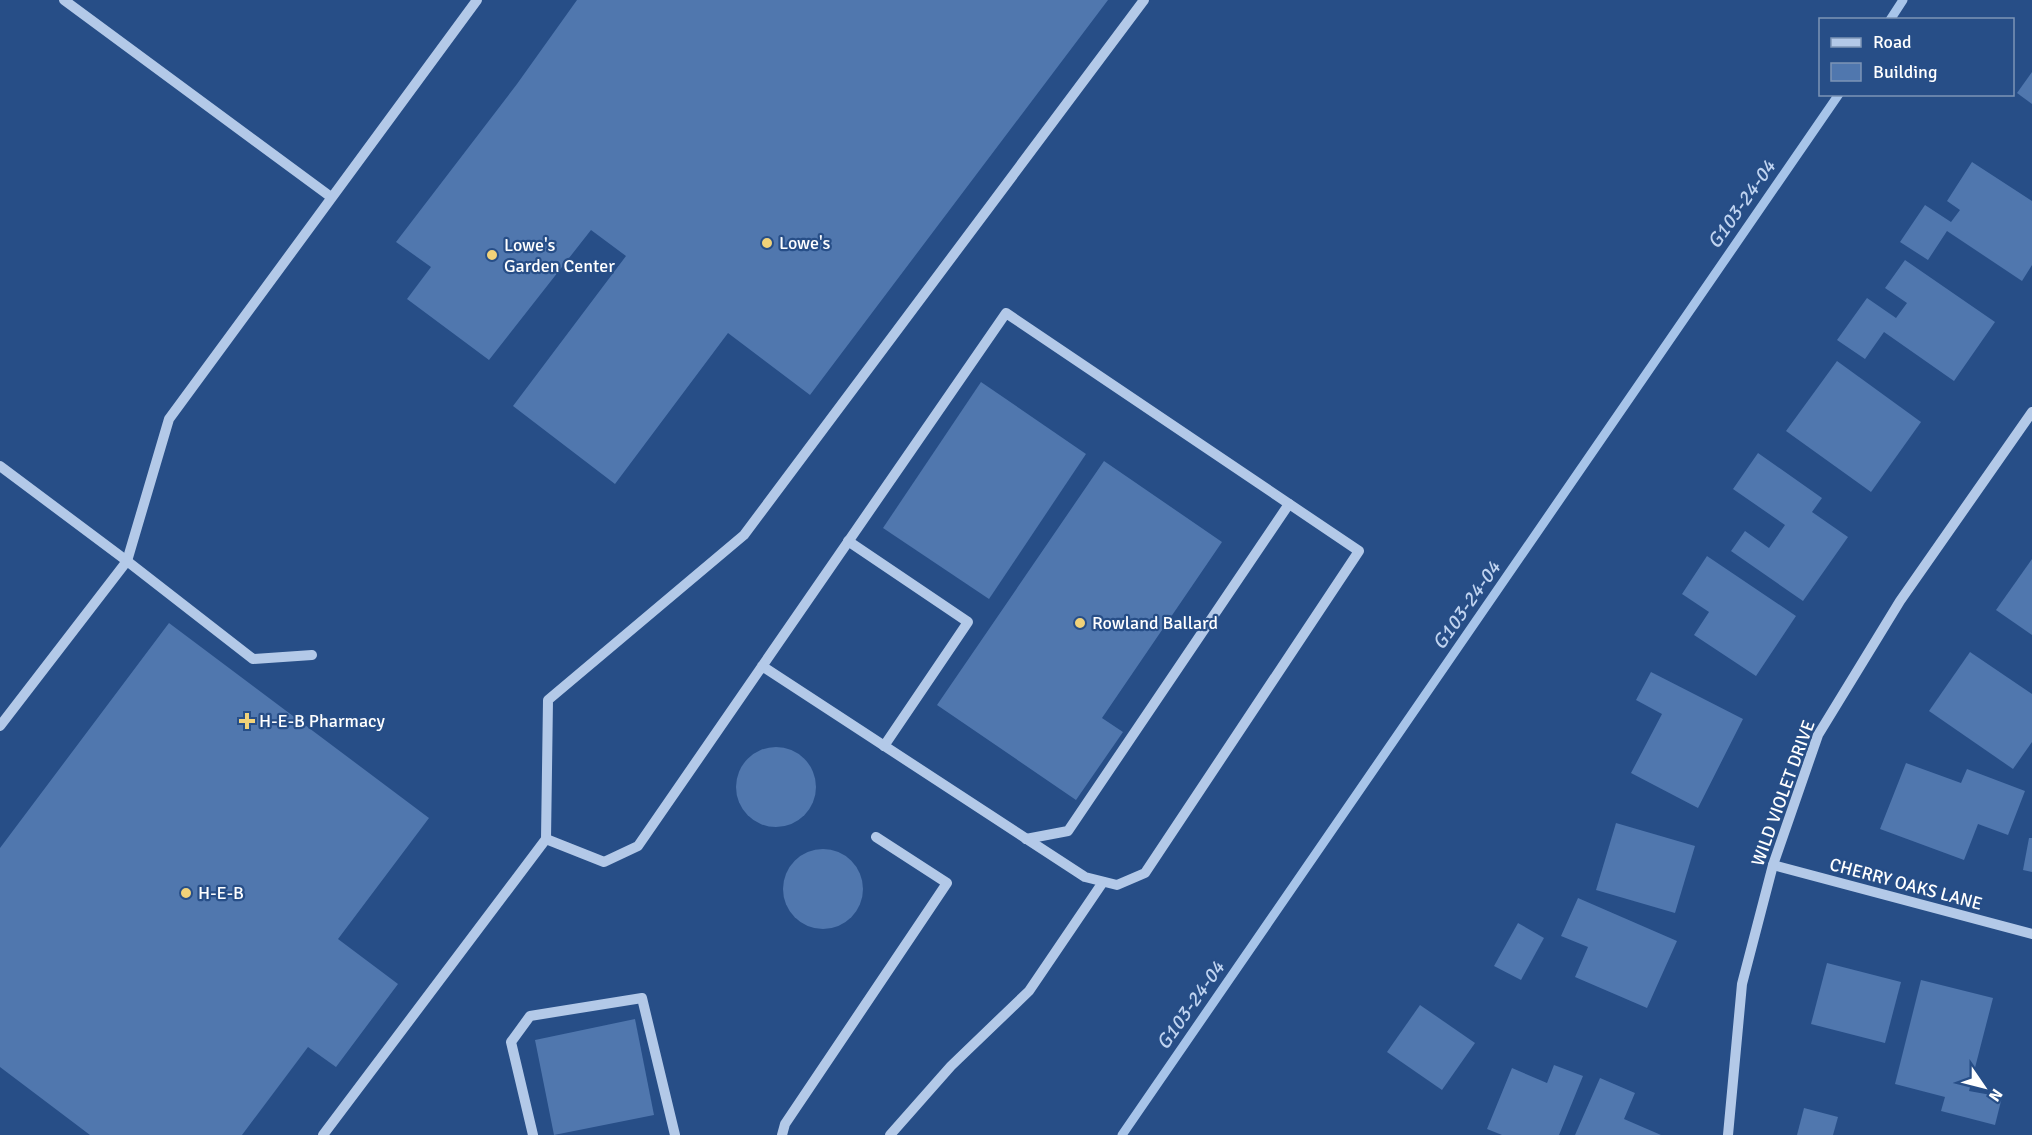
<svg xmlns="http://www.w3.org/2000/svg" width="2032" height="1135" viewBox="0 0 2032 1135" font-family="Signika,sans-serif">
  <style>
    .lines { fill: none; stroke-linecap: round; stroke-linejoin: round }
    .stream { stroke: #a7c4e9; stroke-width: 9 }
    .building { fill: #5077ae }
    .minor { stroke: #b3c9e8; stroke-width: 10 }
    .poi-dot { fill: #f1d279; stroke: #274e87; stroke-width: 2 }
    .labels { text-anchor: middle; stroke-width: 4.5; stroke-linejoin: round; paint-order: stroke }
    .poi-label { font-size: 18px; fill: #fff; stroke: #274e87; text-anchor: start }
    .street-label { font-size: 18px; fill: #fff; stroke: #274e87 }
    .water-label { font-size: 20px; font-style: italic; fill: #bfd3f0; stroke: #274e87 }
  </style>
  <rect width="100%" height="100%" fill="#274e87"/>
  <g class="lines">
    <g class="stream">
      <path d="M1890,20L1903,0"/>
      <path d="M1122,1135L1839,94"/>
    </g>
  </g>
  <g class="building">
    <path d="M577,0H1108L810,395L728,333L615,484L513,406L626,256L591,230L489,360L407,299L431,267L396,242L517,84Z"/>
    <path d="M2032,72V104L2017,93Z"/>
    <path d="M1972,162L2032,201V265L2022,281L1947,231L1928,260L1900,242L1925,205L1951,222L1960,210L1947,201Z"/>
    <path d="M1905,260L1995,322L1954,381L1884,332L1865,359L1837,340L1867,298L1896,318L1907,303L1885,288Z"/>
    <path d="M1837,361L1921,422L1871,492L1786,431Z"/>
    <path d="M981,382L1086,454L989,599L883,528Z"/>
    <path d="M1758,453L1822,498L1812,512L1848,537L1803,601L1731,551L1745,531L1769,548L1785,525L1733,489Z"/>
    <path d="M1104,461L1222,542L1102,718L1123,732L1076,800L937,705Z"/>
    <path d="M1707,556L1796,616L1756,676L1694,635L1709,612L1682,594Z"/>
    <path d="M2032,559V635L1996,610Z"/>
    <path d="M169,623L429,818L338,939L398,984L336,1067L308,1047L242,1135H90L0,1067V848Z"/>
    <path d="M1970,652L2032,694V742L2013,769L1929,711Z"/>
    <path d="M1651,672L1743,719L1698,808L1631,773L1662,714L1636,700Z"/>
    <circle cx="776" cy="787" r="40"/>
    <path d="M1906,763L1961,783L1967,769L2025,791L2008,835L1978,824L1964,860L1880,829Z"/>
    <path d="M1616,823L1695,846L1675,913L1596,890Z"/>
    <path d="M2029,838H2032V872L2023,870Z"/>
    <circle cx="823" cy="889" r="40"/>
    <path d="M1578,898L1677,941L1647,1008L1575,977L1588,947L1561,936Z"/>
    <path d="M1518,923L1544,938L1521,980L1494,966Z"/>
    <path d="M1827,963L1901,982L1885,1043L1811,1024Z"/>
    <path d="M1921,980L1993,998L1969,1091L2002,1097L1995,1125L1941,1111L1945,1097L1895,1084Z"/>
    <path d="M1420,1005L1475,1043L1442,1090L1387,1052Z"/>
    <path d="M635,1019L654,1115L554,1135L535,1040Z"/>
    <path d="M1554,1065L1583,1076L1559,1135H1502L1487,1129L1512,1068L1547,1083Z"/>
    <path d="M1600,1078L1635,1093L1624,1119L1661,1135H1575Z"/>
    <path d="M1804,1108L1838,1117L1833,1135H1797Z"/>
  </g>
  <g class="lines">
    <g class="minor">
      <path d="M64,0L331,197"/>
      <path d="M0,466L127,561L253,659L312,655"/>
      <path d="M848,541L968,622L884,746"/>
      <path d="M0,726L127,561L169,419L477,0"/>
      <path d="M546,839L604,862L638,846L1006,313L1359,551L1145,873L1117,885L1085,877L762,666"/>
      <path d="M1026,839L1068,831L1289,504"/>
      <path d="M1773,865L2032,934"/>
      <path d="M323,1135L546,839L548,700L744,535L1144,0"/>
      <path d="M533,1135L511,1042L530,1016L642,998L675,1135"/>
      <path d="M782,1135L785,1124L947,883L876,837"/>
      <path d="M890,1135L951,1066L1029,991L1103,882"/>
      <path d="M1728,1135L1742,984L1773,865L1818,735L1900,601L2032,412"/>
    </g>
  </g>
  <g class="poi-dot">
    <circle cx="767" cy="243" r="6"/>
    <circle cx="492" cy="255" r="6"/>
    <circle cx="1080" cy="623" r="6"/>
    <path d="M244 712h6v6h6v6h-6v6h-6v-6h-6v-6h6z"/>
    <circle cx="186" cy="893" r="6"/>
  </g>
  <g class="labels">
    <g class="poi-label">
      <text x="779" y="249">Lowe's</text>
      <text x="504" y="251">Lowe's<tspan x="504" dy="21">Garden Center</tspan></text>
      <text x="1092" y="629">Rowland Ballard</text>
      <text x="259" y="727">H-E-B Pharmacy</text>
      <text x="198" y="899">H-E-B</text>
    </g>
    <g class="street-label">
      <text transform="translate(1783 793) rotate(-70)" y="6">WILD VIOLET DRIVE</text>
      <text transform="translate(1906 884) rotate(15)" y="6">CHERRY OAKS LANE</text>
    </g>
    <g class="water-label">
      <text transform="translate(1741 204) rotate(-55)" y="7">G103-24-04</text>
      <text transform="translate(1466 605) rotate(-55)" y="7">G103-24-04</text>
      <text transform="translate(1190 1005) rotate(-55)" y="7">G103-24-04</text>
    </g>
  </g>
  <rect x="1819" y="18" width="195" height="78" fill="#274e87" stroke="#7d95b7" stroke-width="1.5"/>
  <rect x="1831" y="38" width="30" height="9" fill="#b3c9e8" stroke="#7d95b7" stroke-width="1.5"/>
  <text x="1873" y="48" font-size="18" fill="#ffffff">Road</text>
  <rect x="1831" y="63" width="30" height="18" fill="#5077ae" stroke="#7d95b7" stroke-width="1.5"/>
  <text x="1873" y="78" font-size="18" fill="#ffffff">Building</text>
  <g transform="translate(1984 1087) rotate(125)" stroke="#274e87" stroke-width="4.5" paint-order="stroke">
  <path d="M0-4.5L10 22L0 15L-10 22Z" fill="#ffffff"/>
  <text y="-9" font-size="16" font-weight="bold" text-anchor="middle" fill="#ffffff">N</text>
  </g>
</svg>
